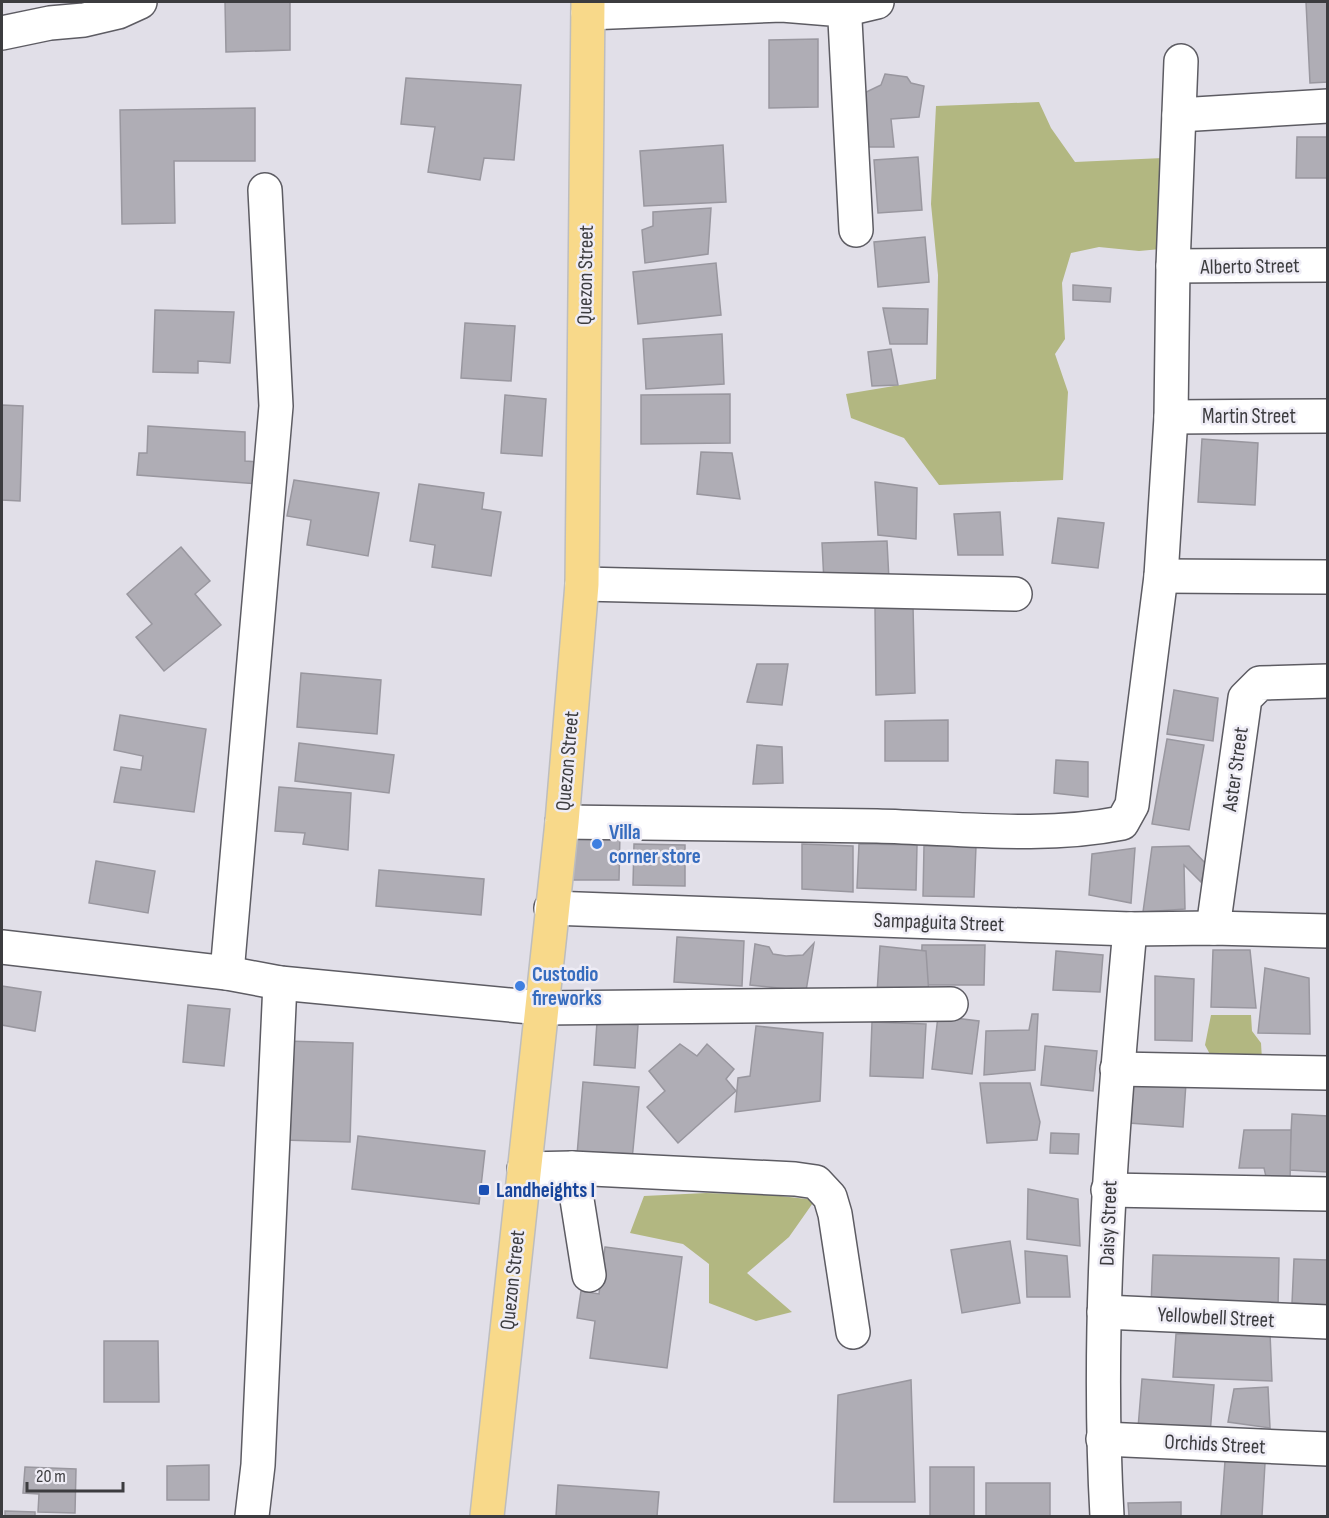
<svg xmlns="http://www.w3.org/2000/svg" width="1329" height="1518" viewBox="0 0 1329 1518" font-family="'Sofia Sans Condensed',sans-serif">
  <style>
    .green { fill: #b2b781 }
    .building { fill: #afadb5; stroke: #99979f; stroke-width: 1.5 }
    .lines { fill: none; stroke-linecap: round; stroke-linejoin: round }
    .minor-casing { stroke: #5d5c63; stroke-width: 36 }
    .major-casing { stroke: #bdbdbe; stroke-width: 36 }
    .minor { stroke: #fff; stroke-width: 33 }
    .major { stroke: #f8d98a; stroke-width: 33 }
    .shop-dot { fill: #3f7fe0; stroke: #eeecf5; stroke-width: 2 }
    .transit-dot { fill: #1a4fb4; stroke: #eeecf5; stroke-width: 2 }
    .labels { text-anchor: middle; stroke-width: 5; stroke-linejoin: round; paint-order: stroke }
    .street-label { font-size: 21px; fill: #3c3c3f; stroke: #eeecf5 }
    .shop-label { font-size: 21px; font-weight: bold; fill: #366cbe; stroke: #eeecf5; text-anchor: start }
    .transit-label { font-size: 21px; font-weight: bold; fill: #164399; stroke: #eeecf5; text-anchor: start }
  </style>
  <rect width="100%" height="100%" fill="#e1dfe8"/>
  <g class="green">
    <path d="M1039,102L1051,128L1075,162L1163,158L1161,249L1139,251L1099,247L1071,253L1062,283L1065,339L1055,354L1068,392L1063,480L939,485L904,438L851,418L846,394L936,379L938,275L931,204L936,106Z"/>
    <path d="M1211,1015H1251L1252,1031L1261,1043L1262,1060H1213L1205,1045Z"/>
    <path d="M706,1193L772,1195L815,1200L789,1237L747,1273L792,1312L756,1321L709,1303V1264L683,1244L630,1233L644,1196Z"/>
  </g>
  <g class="building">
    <path d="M225,2H290V50L226,52Z"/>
    <path d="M1306,2H1328V82L1310,83Z"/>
    <path d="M818,39V107L769,108V40Z"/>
    <path d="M885,74L907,77L911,83L924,86L919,117L891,119L894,147H860L858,96L881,85Z"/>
    <path d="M406,78L521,85L514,160L484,158L480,180L428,172L435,127L401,124Z"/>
    <path d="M255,108V161H174L175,223L122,224L120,110Z"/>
    <path d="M1297,137H1328V178H1296Z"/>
    <path d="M723,145L726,202L644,206L640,151Z"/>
    <path d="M918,157L922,210L878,213L874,160Z"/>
    <path d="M711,208L708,254L645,263L642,230L653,226V212Z"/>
    <path d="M925,237L929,282L878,287L874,242Z"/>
    <path d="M716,263L721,315L638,324L633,272Z"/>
    <path d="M1073,285L1111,288L1110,302L1073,300Z"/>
    <path d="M883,308L928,309L927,344H890Z"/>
    <path d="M155,310L234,312L230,363L198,361V373L153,372Z"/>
    <path d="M465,323L515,326L511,381L461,378Z"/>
    <path d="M722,334L724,384L646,389L643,339Z"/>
    <path d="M891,349L898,385L872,386L868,352Z"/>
    <path d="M730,394V443L641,444V395Z"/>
    <path d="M505,395L546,399L542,456L501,453Z"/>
    <path d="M2,405L23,406L20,501L2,500Z"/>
    <path d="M148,426L245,432V461L260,462L258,484L137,475L139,453H147Z"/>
    <path d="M1202,439L1258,443L1255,505L1198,502Z"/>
    <path d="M701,452L732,453L740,499L697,494Z"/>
    <path d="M294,480L379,493L368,556L307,545L311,520L287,516Z"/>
    <path d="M875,482L917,488L916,539L878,535Z"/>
    <path d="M419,484L484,493L482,509L501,512L491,576L432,567L435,545L410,541Z"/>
    <path d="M1000,512L1003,555H958L954,514Z"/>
    <path d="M1058,518L1104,523L1098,568L1052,563Z"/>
    <path d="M887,541L889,580L824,582L822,543Z"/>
    <path d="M181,547L210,581L195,594L221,625L164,671L136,637L152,624L127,594Z"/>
    <path d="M913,606L915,693L876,695L875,608Z"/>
    <path d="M757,664H788L782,705L747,702Z"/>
    <path d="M301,673L381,680L377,734L297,727Z"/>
    <path d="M1174,690L1218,698L1213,741L1167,734Z"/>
    <path d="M120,715L206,729L194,812L114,802L121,767L141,770L143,756L114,750Z"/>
    <path d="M948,720V761H885V721Z"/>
    <path d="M1167,739L1204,745L1189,830L1152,824Z"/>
    <path d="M299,743L394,755L389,793L295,781Z"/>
    <path d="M757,745L782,747L783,783L753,784Z"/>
    <path d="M1056,760L1088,762V797L1054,793Z"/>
    <path d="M279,787L351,793L348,850L303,844L305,833L275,831Z"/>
    <path d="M574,831L620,832L619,880H573Z"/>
    <path d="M634,844L685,845V886L633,885Z"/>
    <path d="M802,844L853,846V892L802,889Z"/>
    <path d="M859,844L917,845L916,890L857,888Z"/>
    <path d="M924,846H976L974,897L923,896Z"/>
    <path d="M1189,846L1206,864L1201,882L1184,865L1185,909L1143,912L1152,847Z"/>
    <path d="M1135,848L1131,903L1089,895L1092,854Z"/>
    <path d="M96,861L155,871L148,913L89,903Z"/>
    <path d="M379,870L484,879L481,915L376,906Z"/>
    <path d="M677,937L744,941L742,986L674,982Z"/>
    <path d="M814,943L806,991L750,985L755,944L769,947L773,954L786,956L803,955Z"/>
    <path d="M922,945H985L984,985H921Z"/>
    <path d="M880,946L926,951L929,995L877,993Z"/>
    <path d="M1213,950H1250L1256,1008L1211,1007Z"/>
    <path d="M1056,951L1103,955L1100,992L1053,990Z"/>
    <path d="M1265,968L1309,978L1310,1034L1258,1033Z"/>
    <path d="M1155,976L1194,979L1192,1041L1155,1040Z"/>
    <path d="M2,986L41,992L35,1031L2,1025Z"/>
    <path d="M188,1005L230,1009L224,1066L183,1062Z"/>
    <path d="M1032,1014H1038L1035,1070L984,1075L986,1031L1029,1030Z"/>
    <path d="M938,1016L979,1021L972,1074L932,1069Z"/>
    <path d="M597,1022L638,1025L635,1068L594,1065Z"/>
    <path d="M872,1022L926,1024L923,1078L870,1076Z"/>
    <path d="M756,1026L823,1033L820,1101L735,1112L738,1078L750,1076Z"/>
    <path d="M286,1041L353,1043L350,1142L283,1140Z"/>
    <path d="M680,1044L697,1056L707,1044L734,1069L726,1079L736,1091L678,1143L647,1107L665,1091L649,1071Z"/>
    <path d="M1045,1046L1097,1051L1093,1091L1041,1085Z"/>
    <path d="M1133,1078L1186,1083L1183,1127L1129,1123Z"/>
    <path d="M583,1082L639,1087L632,1160L577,1155Z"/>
    <path d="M980,1083H1030L1040,1122L1037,1140L987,1143Z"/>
    <path d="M1292,1114L1328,1116V1172L1289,1170Z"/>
    <path d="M1244,1130H1291L1290,1181H1267L1264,1168H1239Z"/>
    <path d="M1051,1133L1079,1134L1078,1154L1050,1153Z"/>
    <path d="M358,1136L485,1151L479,1204L352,1189Z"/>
    <path d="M1028,1189L1078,1199L1080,1246L1027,1239Z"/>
    <path d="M1010,1241L1020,1303L962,1313L951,1250Z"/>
    <path d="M605,1247L682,1257L667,1368L590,1358L595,1321L577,1318L581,1291L599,1294Z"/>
    <path d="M1025,1251L1067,1256L1070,1297H1027Z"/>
    <path d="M1153,1255L1279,1258L1278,1308L1151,1306Z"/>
    <path d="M1294,1259L1328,1260V1305L1292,1303Z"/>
    <path d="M1270,1333L1272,1381L1173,1377L1176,1334Z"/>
    <path d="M104,1341H158L159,1402H104Z"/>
    <path d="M1142,1379L1214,1385L1210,1434L1138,1428Z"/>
    <path d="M911,1380L915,1502H834L838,1395Z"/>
    <path d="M1268,1387L1270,1428L1228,1422L1234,1389Z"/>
    <path d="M1225,1461L1265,1463L1262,1516H1221Z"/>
    <path d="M209,1465V1500H167V1466Z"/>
    <path d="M25,1467L76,1469L75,1513L38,1512L39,1494L23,1493Z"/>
    <rect x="930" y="1467" width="44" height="49"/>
    <rect x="986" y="1483" width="64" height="33"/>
    <path d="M558,1485L659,1492L657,1516H556Z"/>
    <path d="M1181,1502V1516H1129L1128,1503Z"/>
    <path d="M5,1511L35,1512V1516H5Z"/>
  </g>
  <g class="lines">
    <defs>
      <g id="minor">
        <path d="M843,10L877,2"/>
        <path d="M588,13L782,5L843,10L845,20L856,230"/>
        <path d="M2,33L50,23L84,20L118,12L140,2"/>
        <path d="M1179,115L1328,106"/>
        <path d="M1173,266L1328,265"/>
        <path d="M1171,417L1328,416"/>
        <path d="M1161,576L1328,577"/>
        <path d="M582,584L1015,594"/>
        <path d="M562,822C667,823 772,824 877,826C958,828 1042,839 1122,823L1132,805L1161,576L1171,417L1173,266L1181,61"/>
        <path d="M551,908L1130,929L1213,928L1328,931"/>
        <path d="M1213,928L1245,698L1260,683L1328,681"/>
        <path d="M2,947L227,973L280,983L541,1008L951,1004"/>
        <path d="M227,973L276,406L265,190"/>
        <path d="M1117,1069L1328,1073"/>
        <path d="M572,1168L589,1275"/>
        <path d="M524,1169L572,1168L795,1179L816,1182L830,1197L835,1214L853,1332"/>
        <path d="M1108,1190L1328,1194"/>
        <path d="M1104,1312L1328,1322"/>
        <path d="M1103,1439L1328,1449"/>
        <path d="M252,1516L258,1465L280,983"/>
        <path d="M1107,1516C1096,1320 1112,1125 1130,929"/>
      </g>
      <path id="major" d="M487,1516L562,822L582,584L588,2"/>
    </defs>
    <use href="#minor" class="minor-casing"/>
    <use href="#major" class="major-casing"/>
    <use href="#minor" class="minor"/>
    <use href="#major" class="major"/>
  </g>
  <g class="shop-dot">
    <circle cx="597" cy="844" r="6"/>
    <circle cx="520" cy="986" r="6"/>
  </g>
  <rect class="transit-dot" x="478" y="1184" width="12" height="12" rx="3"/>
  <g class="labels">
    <g class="street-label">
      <text transform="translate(1250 266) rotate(-1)" y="7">Alberto Street</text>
      <text transform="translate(585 275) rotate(-89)" y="7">Quezon Street</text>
      <text x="1249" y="423">Martin Street</text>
      <text transform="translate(567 761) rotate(-85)" y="7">Quezon Street</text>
      <text transform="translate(1235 769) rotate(-82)" y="7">Aster Street</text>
      <text transform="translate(939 922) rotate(2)" y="7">Sampaguita Street</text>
      <text transform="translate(1108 1223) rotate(-88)" y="7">Daisy Street</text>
      <text transform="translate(512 1280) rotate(-84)" y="7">Quezon Street</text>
      <text transform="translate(1216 1317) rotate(3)" y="7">Yellowbell Street</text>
      <text transform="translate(1215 1444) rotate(3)" y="7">Orchids Street</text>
    </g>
    <g class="shop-label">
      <text x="609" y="839">Villa<tspan x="609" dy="24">corner store</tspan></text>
      <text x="532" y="981">Custodio<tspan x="532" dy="24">fireworks</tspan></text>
    </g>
    <g class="transit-label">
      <text x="496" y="1197">Landheights I</text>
    </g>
  </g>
  <rect width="1329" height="1518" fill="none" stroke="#3c3c3f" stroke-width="6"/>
  <path d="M27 1482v9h96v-9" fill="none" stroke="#3c3c3f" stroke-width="3"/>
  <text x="36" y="1482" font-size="18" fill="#3c3c3f" stroke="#eeecf5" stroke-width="4.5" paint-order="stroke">20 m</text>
</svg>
